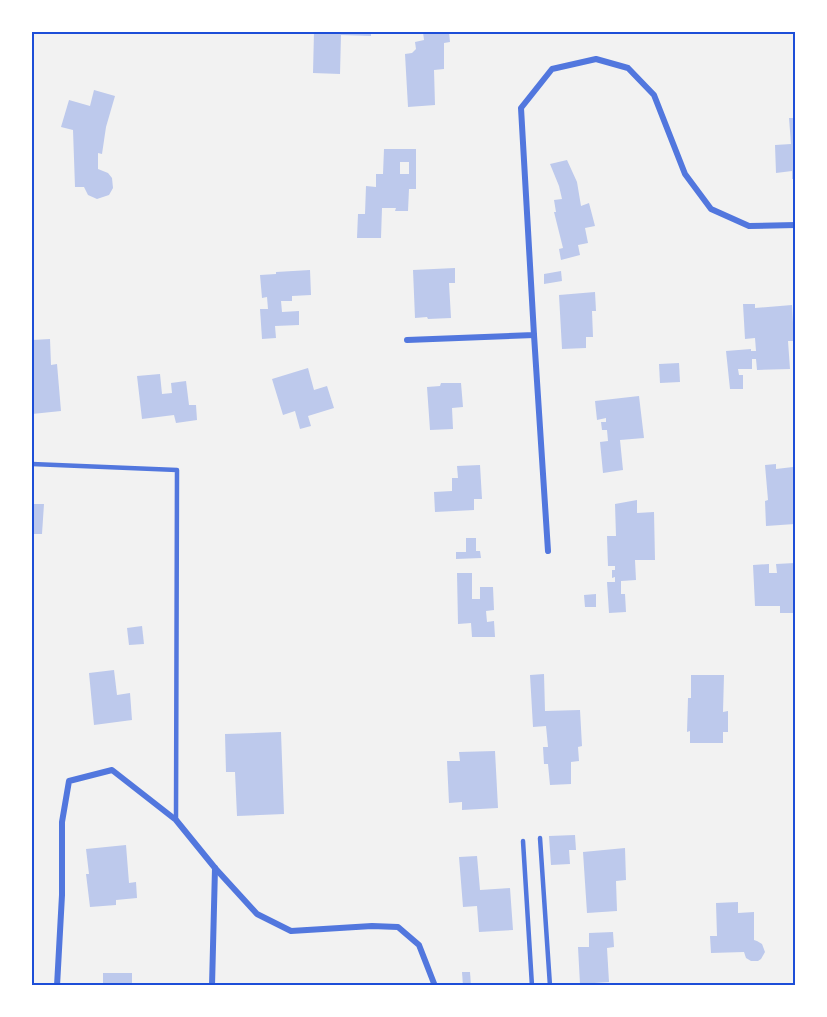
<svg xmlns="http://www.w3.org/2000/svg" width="827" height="1017" viewBox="0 0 827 1017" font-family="'Exo 2',sans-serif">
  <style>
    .building { fill: #bdc9ec; fill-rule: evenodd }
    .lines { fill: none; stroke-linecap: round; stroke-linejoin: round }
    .service { stroke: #5277de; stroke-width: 4.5 }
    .minor { stroke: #5277de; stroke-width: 6 }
    .neatline { fill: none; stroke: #1d4ed8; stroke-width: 2 }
  </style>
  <rect width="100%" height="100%" fill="#f2f2f2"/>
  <g class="building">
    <path d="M314,32H371V36L341,35L340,74L313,73Z"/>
    <path d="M423,32H449L450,42L444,43V69L434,70L435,105L408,107L405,54L412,53L416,49L415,42L424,40Z"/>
    <path d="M94,90L115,96L106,127L102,154L98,153V169L108,173L112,178L113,188L109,195L97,199L88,195L84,187H75L73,130L61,127L69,100L90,106Z"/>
    <path d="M789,118H795V179H792V171L776,173L775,145L791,144Z"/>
    <path d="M384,149H416V189H409L408,211H395L396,208H382L381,238H357L358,214H365L366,186L376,187V174H383ZM400,162H409V174H400Z"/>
    <path d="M567,160L577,182L581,206L589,203L595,226L585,228L588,243L578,245L580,255L561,260L559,249L563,248L554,212H556L554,200L562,199L559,186L550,164Z"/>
    <path d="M455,268V283H449L451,318L428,319L427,317L415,318L413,270Z"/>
    <path d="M310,270L311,295L292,296V301H281L282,312L299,311V325L275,326L276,338L262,339L260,309H268L267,297L262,298L260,275L276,274V272Z"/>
    <path d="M561,271L562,281L544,284V274Z"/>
    <path d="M595,292L596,311H592L593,337H586V348L562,349L559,295Z"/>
    <path d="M743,304H755V308L792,305L794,341H788L790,369L757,370L756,359H752V369H738L739,375H743V389H730L726,351L751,349V351H756L755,338L745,339Z"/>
    <path d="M50,339L51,365L57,364L61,411L32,414V340Z"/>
    <path d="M679,363L680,382L660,383L659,364Z"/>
    <path d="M308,368L314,390L327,386L334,408L308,416L311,426L300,429L295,411L283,415L272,379Z"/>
    <path d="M160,374L162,394L172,393L171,383L186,381L189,405H196L197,420L176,423L174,415L142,419L137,376Z"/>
    <path d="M441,383H461L463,407L452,408L453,429L430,430L427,387L440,386Z"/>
    <path d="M639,396L644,438L620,440L623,470L603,473L600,442L608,441L607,430H602L601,422H606V418L597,420L595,401Z"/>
    <path d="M776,464V469L793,467L795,482V524L766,526L765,501L768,500L765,465Z"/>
    <path d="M480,465L482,499H474V510L435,512L434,492L452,491V478H458L457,466Z"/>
    <path d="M637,500V513L654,512L655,560H635L636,580L621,581V594H625L626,612L609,613L607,582H615V577L612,578V570H615V566H608L607,536H616L615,504Z"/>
    <path d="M32,504H44L42,534H34L33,547H32Z"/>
    <path d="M466,538H476V551H480L481,558L456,559V552H466Z"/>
    <path d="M795,563V613H780V606H755L753,565L769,564V573H777L776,564Z"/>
    <path d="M457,573H472V599H480V587H493L494,610L486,611L487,622L494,621L495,637H472L471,623L458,624Z"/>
    <path d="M596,594V607H585L584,595Z"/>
    <path d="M142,626L144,644L129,645L127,628Z"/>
    <path d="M114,670L117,695L130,693L132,720L94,725L89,673Z"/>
    <path d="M544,674L545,711L580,710L582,746L578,747L579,761L571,762V784L550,785L548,764H544L543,747H548L546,726L533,727L530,675Z"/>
    <path d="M691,675H724L723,712L728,711V732H723V743H690V731L687,732L688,698H691Z"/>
    <path d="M281,732L284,814L237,816L235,772H226L225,734Z"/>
    <path d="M495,751L498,808L462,810V802L449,803L447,761H460L459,752Z"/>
    <path d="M575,835L576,850H569L570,864L551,865L549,836Z"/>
    <path d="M126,845L129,883L136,882L137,898L116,900V905L90,907L86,874H89L86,849Z"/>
    <path d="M625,848L626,880L616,881L617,911L587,913L583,852Z"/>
    <path d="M477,856L480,890L510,888L513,930L479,932L477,906L463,907L459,857Z"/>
    <path d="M738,902V913L754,912V940L757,941L762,944L765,952L761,959L758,961H751L746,958L744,952L711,953L710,936H717L716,903Z"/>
    <path d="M613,932L614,947L607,948L609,982L580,984L578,947H589V933Z"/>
    <path d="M462,972H470L471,986H463Z"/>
    <rect x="103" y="973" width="29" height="13"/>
  </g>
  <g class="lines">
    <g class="service">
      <path d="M32,464L177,470L176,820"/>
      <path d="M540,838L550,986"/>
      <path d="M523,841L532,986"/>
    </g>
    <g class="minor">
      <path d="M534,335L548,551"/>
      <path d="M407,340L534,335L521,108L552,69L596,59L628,68L654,95L685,174L711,209L749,226L796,225"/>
      <path d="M57,986L62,895V822L69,781L112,770L176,820L215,868L257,914L291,931L372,926L398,927L419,945L435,986"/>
      <path d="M212,986L215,868"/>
    </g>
  </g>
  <rect width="827" height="1017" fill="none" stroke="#ffffff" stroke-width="66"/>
  <rect x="33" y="33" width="761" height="951" class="neatline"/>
</svg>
